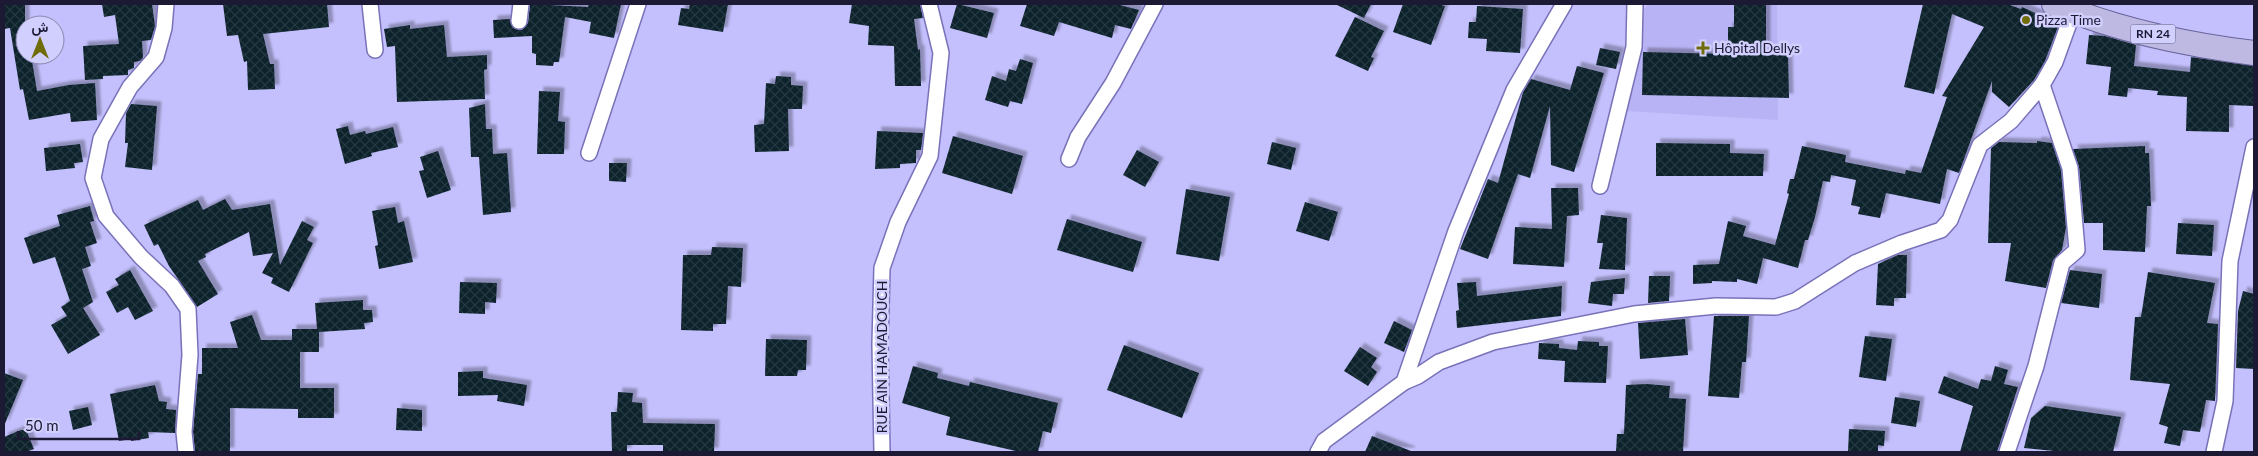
<svg xmlns="http://www.w3.org/2000/svg" width="2258" height="456" viewBox="0 0 2258 456" font-family="Lato,Vazirmatn,sans-serif">
  <style>
    .built { fill: #b8b3f4 }
    .building { fill: url(#building-cross-hatch); filter: url(#shadow) }
    .lines { fill: none; stroke-linecap: round; stroke-linejoin: round }
    .minor-casing { stroke: #7972b9; stroke-width: 18 }
    .primary-casing { stroke: #68639a; stroke-width: 26 }
    .minor { stroke: #fff; stroke-width: 15 }
    .primary { stroke: #bdb9e3; stroke-width: 24 }
    .poi-dot { fill: #706c0a; stroke: #d1cffd; stroke-width: 2 }
    .labels { text-anchor: middle; stroke-width: 5; stroke-linejoin: round; paint-order: stroke }
    .shield { fill: #d1cffd; stroke: #525071; stroke-width: 1 }
    .shield-label { font-size: 12px; font-weight: bold; fill: #1c1935 }
    .poi-label { font-size: 14px; fill: #1c1935; stroke: #d1cffd; text-anchor: start }
    .street-label { font-size: 14px; fill: #1c1935; stroke: #d1cffd }
  </style>
  <defs>
    <pattern id="building-cross-hatch" width="8" height="8" patternUnits="userSpaceOnUse" patternTransform="scale(1.25)"><rect width="8" height="8" fill="#0c222b"/><path d="M0 0l8 8M0 8l8-8" fill="none" stroke="#263942"/></pattern>
    <filter id="shadow"><feDropShadow dx="4.5" dy="-4.5" stdDeviation="1" flood-color="#0004"/></filter>
  </defs>
  <rect width="100%" height="100%" fill="#c3c0fd"/>
  <path class="built" d="M1649,4H1777L1778,120L1627,111L1630,26Z"/>
  <g class="building">
    <path d="M4,4H25V55H31L37,91L69,85L95,83L97,120L71,122L70,113L29,120L23,89L20,90L10,28L4,29Z"/>
    <path d="M102,4H152L155,26L151,40L142,41L143,58L140,61L134,62V68L128,70V75L103,76V79L85,80L83,46L119,44L115,15L104,17Z"/>
    <path d="M223,4H327L329,27L263,34L270,64H274L275,89L248,90L247,61L244,62L238,35L227,36Z"/>
    <path d="M530,4L588,7L589,4H621L614,38L589,33L591,22L565,17L559,62H554L553,66L536,65V54L532,53V36L494,38L493,20L510,19L513,28L522,30L528,23Z"/>
    <path d="M690,4H728L723,32L678,25L681,8L689,9Z"/>
    <path d="M852,4H920L923,18L914,19L918,50L920,49L921,86H895L894,46L868,45L869,26L849,23Z"/>
    <path d="M957,4L994,13L987,38L950,28Z"/>
    <path d="M1027,4H1116L1139,10L1131,29L1115,25L1112,38L1059,22L1054,36L1020,26Z"/>
    <path d="M1335,4H1371L1364,18Z"/>
    <path d="M1403,4H1437L1445,6L1431,45L1393,32Z"/>
    <path d="M1734,4H1766V56L1788,53L1789,98L1642,95L1643,52L1728,54V27H1734Z"/>
    <path d="M1923,4H2007L2021,9L2022,7L2059,24L2045,61L2034,80L2009,107L1992,92V81L1959,173L1947,169L1940,204L1886,193L1880,218L1858,214L1860,207L1851,205L1856,180L1831,175L1830,182L1823,181L1815,217L1808,240H1805L1798,268L1763,258L1757,284L1737,279V282L1712,281V283L1693,284V265L1719,264L1728,221L1746,226L1743,236L1775,245L1789,194L1787,193L1790,179H1794L1802,146L1846,155L1845,162L1905,174L1906,170L1921,173L1947,97L1942,96L1984,27L1952,14L1934,94L1904,87Z"/>
    <path d="M1477,6L1523,9L1520,53L1486,51L1487,39L1468,38L1469,22H1476Z"/>
    <path d="M1355,17L1384,31L1371,57L1374,58L1368,71L1335,56Z"/>
    <path d="M410,25V29L444,25L447,57L487,55V69L484,70L485,99L397,102L395,46L387,47L384,29Z"/>
    <path d="M2089,35L2105,36L2136,45L2134,66L2190,72L2191,57L2254,66V106L2229,105V132L2186,131L2187,97L2157,95L2158,91L2128,88L2127,97L2108,95L2111,67L2086,64Z"/>
    <path d="M1600,48L1620,52L1616,69L1596,65Z"/>
    <path d="M1020,59L1033,63L1022,104L1010,101L1008,107L985,100L992,76L1006,81L1009,69L1016,71Z"/>
    <path d="M1577,66L1604,73L1574,172L1551,165L1550,106L1530,178L1518,174L1488,259L1460,249L1488,179L1498,183L1523,92L1531,79L1570,90Z"/>
    <path d="M776,76L791,77V85L803,86L802,109H788L789,151L755,152L754,125L764,124L766,83L775,84Z"/>
    <path d="M539,91L560,92L558,121L565,122L564,154H537Z"/>
    <path d="M131,104L157,106L152,170L125,167L128,143H125L126,113Z"/>
    <path d="M485,104L486,129H492L493,154L507,153L511,212L483,215L479,157H471L469,108Z"/>
    <path d="M348,126L350,135L365,131L366,134L393,127L398,147L371,153L372,156L345,164L336,129Z"/>
    <path d="M877,131L923,133L921,150H916V163L900,164V168L875,169Z"/>
    <path d="M953,136L1023,156L1012,194L942,173Z"/>
    <path d="M2037,141L2052,143L2061,170L2066,227L2062,250L2053,260L2046,288L2005,281L2011,243H1988L1991,148L1999,142L2037,143Z"/>
    <path d="M1272,142L1296,148L1291,170L1267,164Z"/>
    <path d="M1656,143L1730,144V153L1764,154L1763,176H1656Z"/>
    <path d="M80,144L83,162L74,163L75,168L46,171L44,148Z"/>
    <path d="M2145,146V153H2149L2151,206H2147L2145,252L2103,250V223H2084L2079,167L2073,149Z"/>
    <path d="M1137,150L1159,162L1145,187L1123,175Z"/>
    <path d="M438,151L451,190L427,198L419,171L424,170L420,157Z"/>
    <path d="M609,163H627L626,182L609,181Z"/>
    <path d="M1551,188H1578L1579,215L1567,216L1564,267L1513,264L1515,227L1552,229Z"/>
    <path d="M1186,189L1230,197L1219,261L1176,254Z"/>
    <path d="M225,199L232,210L270,204L280,265L302,221L314,227L307,240L313,243L289,292L271,283L273,278L262,273L273,253L253,256L249,232L205,254L206,257L198,261L218,294L197,307L169,266L158,244L154,246L144,225L198,200L203,210Z"/>
    <path d="M1305,202L1338,212L1329,241L1296,231Z"/>
    <path d="M90,206L94,221L90,222L97,243L85,247L91,266L82,269L93,302L83,308L100,335L68,354L51,325L67,316L61,307L70,301L55,257L33,264L24,238L60,226L57,215Z"/>
    <path d="M395,207L398,223L404,221L413,262L379,269L375,246L378,245L372,211Z"/>
    <path d="M1601,215L1627,218L1625,270L1599,269L1603,243H1597Z"/>
    <path d="M1067,219L1142,242L1133,272L1057,250Z"/>
    <path d="M2178,223L2214,225L2212,256L2176,254Z"/>
    <path d="M712,247L743,248L741,287L728,286L726,324H713V331L681,330L683,255H711Z"/>
    <path d="M1898,255H1907L1906,298H1894V306L1876,305L1878,264Z"/>
    <path d="M130,270L153,311L135,320L128,307L117,313L106,292L119,285L115,279Z"/>
    <path d="M2070,270L2102,274L2099,308L2061,303Z"/>
    <path d="M2148,272L2215,283L2207,323L2218,324L2215,401L2206,400L2200,432L2183,430L2180,446L2164,443L2168,427L2159,424L2170,384L2130,380L2135,317H2141Z"/>
    <path d="M1649,276H1670L1669,301L1648,303Z"/>
    <path d="M1625,278L1624,294H1613L1612,306L1588,303L1591,282Z"/>
    <path d="M460,282L497,283L496,303L485,302V314L459,313Z"/>
    <path d="M1476,282L1477,296L1562,286L1561,316L1457,328L1456,311L1459,310L1457,283Z"/>
    <path d="M2243,291L2254,294V369L2236,368L2238,311Z"/>
    <path d="M363,300V310H372L373,322L364,323L365,329L319,332V352H300V388H334V418H298V409L230,408V452H195L193,432L198,374H202V348H238L230,322L252,315L261,340H292V329H317L315,303Z"/>
    <path d="M1714,316H1749L1746,362H1742L1739,398L1708,396Z"/>
    <path d="M1685,319L1688,355L1640,359L1638,323Z"/>
    <path d="M1394,321L1412,330L1404,352L1384,343Z"/>
    <path d="M1865,336L1892,339L1886,381L1859,377Z"/>
    <path d="M766,339L807,340L806,370H798L797,376H765Z"/>
    <path d="M1578,341L1599,342V346H1608L1606,383L1564,382L1565,361L1538,359L1539,343L1559,344V348L1577,350Z"/>
    <path d="M1124,345L1199,373L1182,418L1107,390Z"/>
    <path d="M1360,347L1377,358L1371,367L1377,372L1368,386L1344,371Z"/>
    <path d="M913,366L938,373L937,378L969,386L970,382L1058,403L1051,433L1043,431L1038,452H1020L946,435L950,417L902,403Z"/>
    <path d="M1995,366L2008,370L2004,384L2018,387L1997,452H1960L1973,406L1938,393L1944,376L1978,389L1981,379L1991,381Z"/>
    <path d="M483,371V378L527,385L524,406L497,401L498,395L458,396V372Z"/>
    <path d="M4,373L23,380L4,426Z"/>
    <path d="M1647,384L1670,386L1669,398L1686,399L1683,452H1616L1617,434H1624L1626,385Z"/>
    <path d="M155,385L159,401L167,402L166,409L176,410L175,433L148,432L149,438L131,441V439L119,441L110,394Z"/>
    <path d="M618,392L633,393L632,402L642,403L643,423L715,424L714,452H663V445H627V452H612L611,412H617Z"/>
    <path d="M1895,397L1920,401L1916,427L1891,423Z"/>
    <path d="M2045,406L2121,417L2113,452H2064L2024,448L2031,418Z"/>
    <path d="M88,407L92,425L73,430L69,411Z"/>
    <path d="M397,408L422,410V431L396,430Z"/>
    <path d="M1849,429L1885,431L1884,446L1878,445V452H1848Z"/>
    <path d="M21,430H26L34,449L26,452H4V437Z"/>
    <path d="M1372,436L1411,451L1410,452H1365Z"/>
  </g>
  <g class="lines">
    <defs>
      <g id="minor">
        <path d="M166,4L164,28L156,57L130,87L101,139L93,178L106,216L141,257L172,286L188,309L190,355L184,432L186,452"/>
        <path d="M370,4L375,50"/>
        <path d="M519,21L521,4"/>
        <path d="M589,153L638,4"/>
        <path d="M1069,159L1078,137L1113,83L1155,4"/>
        <path d="M1600,186L1634,47L1635,4"/>
        <path d="M1404,382L1418,376L1439,362L1493,342L1634,314L1716,306L1776,307L1795,301L1855,263L1902,243L1941,230L1950,220L1980,145L2011,121L2042,85"/>
        <path d="M882,452L880,344L882,268L898,222L930,156L941,53L929,4"/>
        <path d="M1318,452L1324,441L1404,382L1456,231L1514,90L1564,4"/>
        <path d="M2007,452L2036,366L2062,263L2077,250L2070,168L2042,85L2055,62L2073,12"/>
        <path d="M2214,452L2225,401L2230,261L2254,147"/>
      </g>
      <path id="primary" d="M2054,4C2118,30 2187,45 2254,53"/>
    </defs>
    <use href="#minor" class="minor-casing"/>
    <use href="#primary" class="primary-casing"/>
    <use href="#minor" class="minor"/>
    <use href="#primary" class="primary"/>
  </g>
  <g class="poi-dot">
    <circle cx="2026" cy="20" r="5"/>
    <path d="M1700.5 40.5h5v5h5v5h-5v5h-5v-5h-5v-5h5z"/>
  </g>
  <g class="labels">
    <rect class="shield" x="2130.5" y="24.5" width="45" height="19" rx="4"/>
    <g class="shield-label">
      <text x="2153" y="38">RN 24</text>
    </g>
    <g class="poi-label">
      <text x="2036" y="25">Pizza Time</text>
      <text x="1714" y="53">Hôpital Dellys</text>
    </g>
    <g class="street-label">
      <text transform="translate(882 357) rotate(-90)" y="5">RUE AIN HAMADOUCH</text>
    </g>
  </g>
  <rect width="2258" height="456" fill="none" stroke="#1c1935" stroke-width="10"/>
  <g transform="translate(40 40)"><circle r="24" fill="#d1cffd" stroke="#8986ad"/>
  <path d="M0-4L9 19L0 12L-9 19Z" fill="#706c0a"/>
  <text y="-8" font-size="14" font-weight="bold" text-anchor="middle" fill="#1c1935">ش</text>
  </g>
  <path d="M18 431v8h121v-8" fill="none" stroke="#1c1935" stroke-width="2.5"/>
  <text x="25" y="431" font-size="15" fill="#1c1935" stroke="#d1cffd" stroke-width="4" paint-order="stroke">50 m</text>
</svg>
